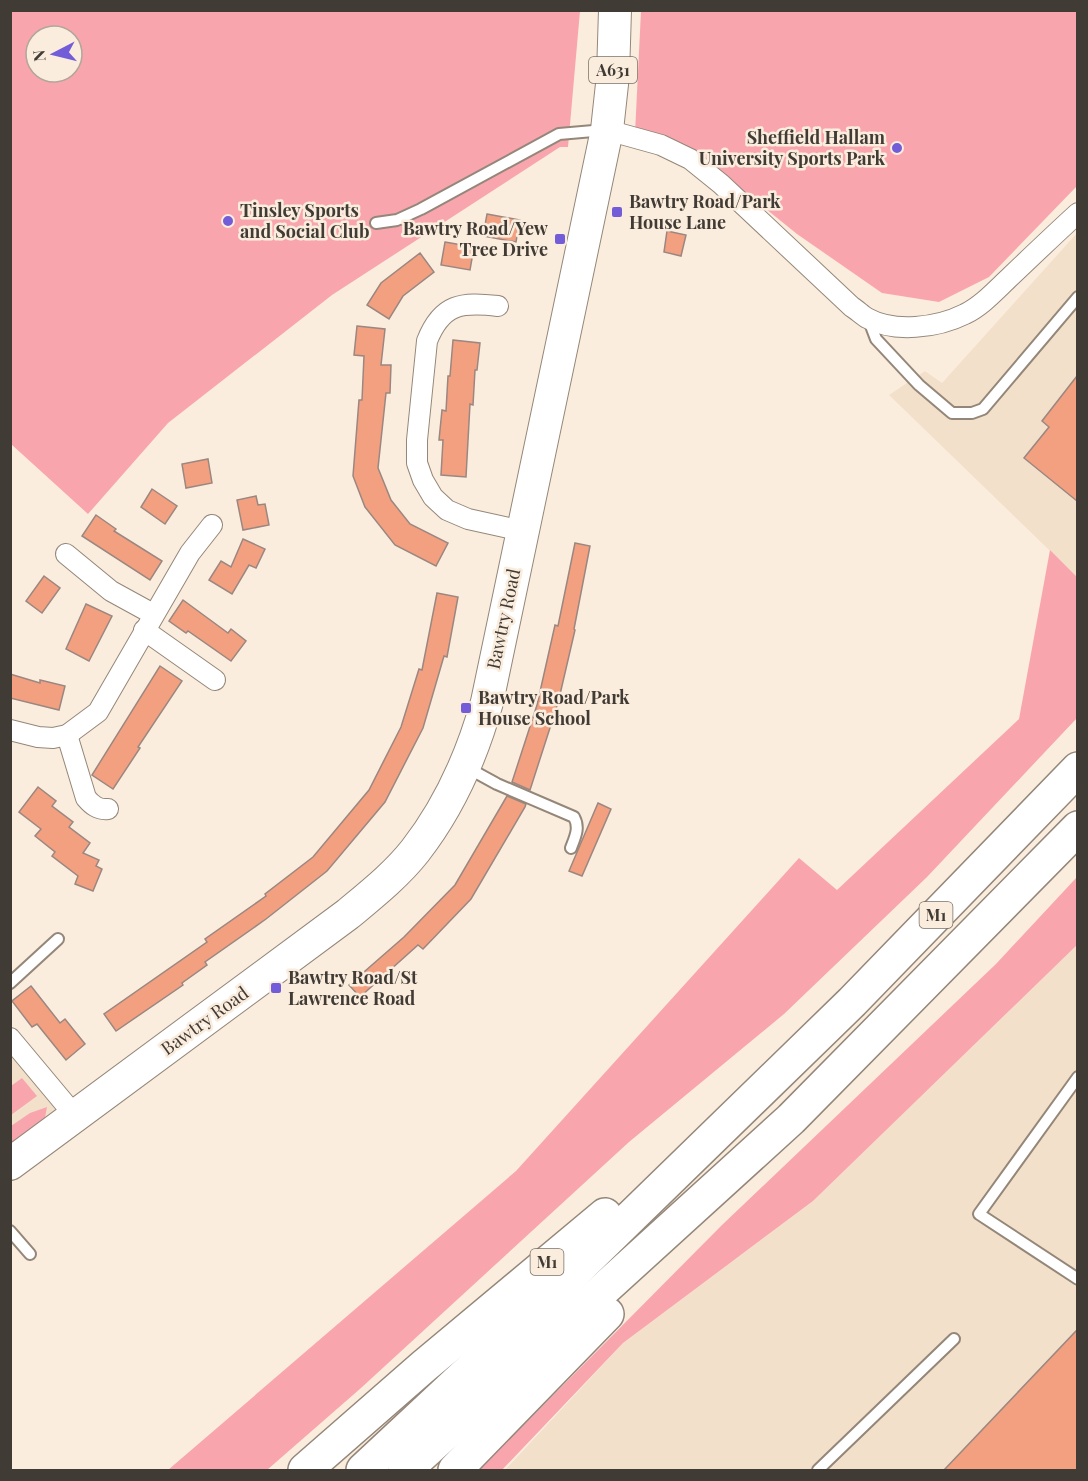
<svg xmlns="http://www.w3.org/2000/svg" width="1088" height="1481" viewBox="0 0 1088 1481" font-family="'Playfair Display',serif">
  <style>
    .built { fill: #f3e0cb }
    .green { fill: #f9a5ae; fill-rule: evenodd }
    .building { fill: #f3a081; stroke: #9b8780; stroke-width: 1.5 }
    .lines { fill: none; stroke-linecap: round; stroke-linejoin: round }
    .service-casing { stroke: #948779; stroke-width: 14 }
    .minor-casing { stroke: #948779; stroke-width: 22 }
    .primary-casing { stroke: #948779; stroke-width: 34 }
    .motorway-casing { stroke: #948779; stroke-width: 36 }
    .service { stroke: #fff; stroke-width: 10 }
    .minor { stroke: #fff; stroke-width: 20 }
    .primary { stroke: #fff; stroke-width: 32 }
    .motorway { stroke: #fff; stroke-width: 33 }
    .poi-dot { fill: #735cd7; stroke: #fbeddd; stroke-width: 2 }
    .labels { text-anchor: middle; stroke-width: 5; stroke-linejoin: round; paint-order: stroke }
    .shield { fill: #fbeddd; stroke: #797067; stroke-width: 1.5 }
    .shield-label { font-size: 16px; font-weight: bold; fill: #413b35 }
    .poi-label { font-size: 18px; font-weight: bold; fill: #413b35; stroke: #fbeddd; text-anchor: start }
    .street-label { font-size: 18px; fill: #413b35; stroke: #fbeddd }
  </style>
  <rect width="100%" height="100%" fill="#fbeddd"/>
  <g class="built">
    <path d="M1077,233V577L889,395L925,371L942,383Z"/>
    <path d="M1077,945V1470H505L623,1343L813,1201Z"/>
    <path d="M10,1038L76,1117L10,1164Z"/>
  </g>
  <g class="green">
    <path d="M10,11H580L568,147H560L332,295L168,423L88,514L11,444ZM36,36H72V72H36Z"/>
    <path d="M641,11H1077V186L989,277L939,302L882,293L797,234L690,148L635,133Z"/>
    <path d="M1050,550L1077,577V718L927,877L784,1014L629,1142L361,1388L267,1470H168L516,1171L799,858L837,890L1019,719Z"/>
    <path d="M1077,877V945L813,1201L623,1343L502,1470H479L722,1225L996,964Z"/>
    <path d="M22,1078L37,1096L11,1115V1086Z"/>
    <path d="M47,1107L44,1123L11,1152V1126L30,1113Z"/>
  </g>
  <g class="building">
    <path d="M487,214L520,220L516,242L483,236Z"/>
    <path d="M667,231L686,235L681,256L664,252Z"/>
    <path d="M445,242L474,247L470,270L441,265Z"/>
    <path d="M420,253L434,272L403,296L389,319L367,305L381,283Z"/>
    <path d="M357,326L385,329L381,365H391L390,393H386L378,468L391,500L410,524L448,543L436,566L395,545L365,507L353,476L359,400H362L364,356L354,355Z"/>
    <path d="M453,340L480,343L477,370H475L473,405L470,404L466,477L441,475L443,440H439L442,410L446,411L448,376H450Z"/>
    <path d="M1077,376V501L1024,458L1049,427L1042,421Z"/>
    <path d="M208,459L212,483L186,488L182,464Z"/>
    <path d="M152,489L177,506L165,524L141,507Z"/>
    <path d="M256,496L258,505L265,504L269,525L243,530L237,500Z"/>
    <path d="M96,515L116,529L114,531L162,561L150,580L82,536Z"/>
    <path d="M243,539L265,549L256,568L249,565L232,594L209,580L221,561L231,567Z"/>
    <path d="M575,543L590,546L574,629L575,630L558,703L530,790L512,782L537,705L555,625L558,626Z"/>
    <path d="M44,576L60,588L42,613L26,601Z"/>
    <path d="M437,593L458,597L447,657L444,656L423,728L385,802L327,871L266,919L205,962L207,965L182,983L183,985L116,1031L104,1014L207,942L205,939L266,896L265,894L313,857L369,790L401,727L419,669L422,670Z"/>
    <path d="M183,600L228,633L231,629L246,641L231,661L188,631L186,633L169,621Z"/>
    <path d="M86,604L112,616L89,661L66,649Z"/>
    <path d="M160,666L182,681L138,747L140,748L113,789L92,775Z"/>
    <path d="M10,674L40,683V680L65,686L59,710L10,698Z"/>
    <path d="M38,787L56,801L52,806L73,822L69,827L90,843L83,853L99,860L96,866L102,869L93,891L75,884L78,876L52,856L55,852L35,836L41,829L19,812Z"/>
    <path d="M507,796L526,804L525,807L471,899L423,949L418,945L360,997L349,985L404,937L455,885Z"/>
    <path d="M598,803L611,809L582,876L569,871Z"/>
    <path d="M31,986L60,1023L65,1019L85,1044L66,1060L37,1024L32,1027L12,1001Z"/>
    <path d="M1077,1330V1470H944Z"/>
  </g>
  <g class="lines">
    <defs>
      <g id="service">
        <path d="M376,223L397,220L421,209L559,134L605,130"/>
        <path d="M868,318L876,339L919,385L952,413H972L983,409L1078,297"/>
        <path d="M466,767L497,784L574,817C580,828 575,837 571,848"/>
        <path d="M10,983L58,939"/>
        <path d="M1078,1077L979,1214L1078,1279"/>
        <path d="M10,1231L30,1254"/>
        <path d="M818,1470L954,1339"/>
      </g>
      <g id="minor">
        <path d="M607,130L661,145L690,159L721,184L852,307C857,310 862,315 867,318C894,333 937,328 965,314C982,306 997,289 1011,276C1033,255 1055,234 1078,213"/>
        <path d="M498,306C462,302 442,303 427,341L417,440V463L423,480L433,497L447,510L468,519L522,531"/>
        <path d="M66,554L111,591L153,614"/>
        <path d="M144,630L215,680"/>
        <path d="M10,730L38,737L53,738L67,735L98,712L190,553L212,525"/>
        <path d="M67,735L86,798C92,805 98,810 108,809"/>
        <path d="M10,1038L76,1117"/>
      </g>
      <path id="primary" d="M10,1164L348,914C372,894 396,875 415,851C450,806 472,756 487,702L607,130L613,75L615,10"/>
      <g id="motorway">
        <path d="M305,1470L424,1366L605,1215"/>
        <path d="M363,1470L559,1287L852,1002L1078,769"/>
        <path d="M405,1470L791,1119L1078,828"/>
        <path d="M455,1470L607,1314"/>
      </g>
    </defs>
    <use href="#service" class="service-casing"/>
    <use href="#minor" class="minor-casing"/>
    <use href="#primary" class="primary-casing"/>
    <use href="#motorway" class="motorway-casing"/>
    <use href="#service" class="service"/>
    <use href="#minor" class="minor"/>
    <use href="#primary" class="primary"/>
    <use href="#motorway" class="motorway"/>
  </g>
  <g class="poi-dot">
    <circle cx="897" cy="148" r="6"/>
    <rect x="611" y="206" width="12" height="12" rx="3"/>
    <circle cx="228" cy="221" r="6"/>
    <rect x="554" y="233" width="12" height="12" rx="3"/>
    <rect x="460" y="702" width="12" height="12" rx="3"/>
    <rect x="270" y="982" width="12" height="12" rx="3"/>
  </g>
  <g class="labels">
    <g class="shield">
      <rect x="589" y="57" width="48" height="26" rx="4.5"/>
      <rect x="919.5" y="902" width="33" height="26" rx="4.5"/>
      <rect x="530.5" y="1249" width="33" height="26" rx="4.5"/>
    </g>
    <g class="shield-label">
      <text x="613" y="76">A631</text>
      <text x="936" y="921">M1</text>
      <text x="547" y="1268">M1</text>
    </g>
    <g class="poi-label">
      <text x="885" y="144" text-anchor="end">Sheffield Hallam<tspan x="885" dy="21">University Sports Park</tspan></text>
      <text x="629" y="208">Bawtry Road/Park<tspan x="629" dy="21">House Lane</tspan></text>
      <text x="240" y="217">Tinsley Sports<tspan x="240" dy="21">and Social Club</tspan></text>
      <text x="548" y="235" text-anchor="end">Bawtry Road/Yew<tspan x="548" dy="21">Tree Drive</tspan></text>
      <text x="478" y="704">Bawtry Road/Park<tspan x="478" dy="21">House School</tspan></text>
      <text x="288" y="984">Bawtry Road/St<tspan x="288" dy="21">Lawrence Road</tspan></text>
    </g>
    <g class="street-label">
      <text transform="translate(504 619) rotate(-78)" y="6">Bawtry Road</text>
      <text transform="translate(205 1021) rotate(-36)" y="6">Bawtry Road</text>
    </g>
  </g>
  <rect width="1088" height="1481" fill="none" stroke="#413b35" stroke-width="24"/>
  <g transform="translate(54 54) rotate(263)"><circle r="28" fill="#fbeddd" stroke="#b1a69a" stroke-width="1.5"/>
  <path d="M0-4.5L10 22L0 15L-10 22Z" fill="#735cd7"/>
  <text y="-9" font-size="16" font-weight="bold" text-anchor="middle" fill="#413b35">N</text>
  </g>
</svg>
